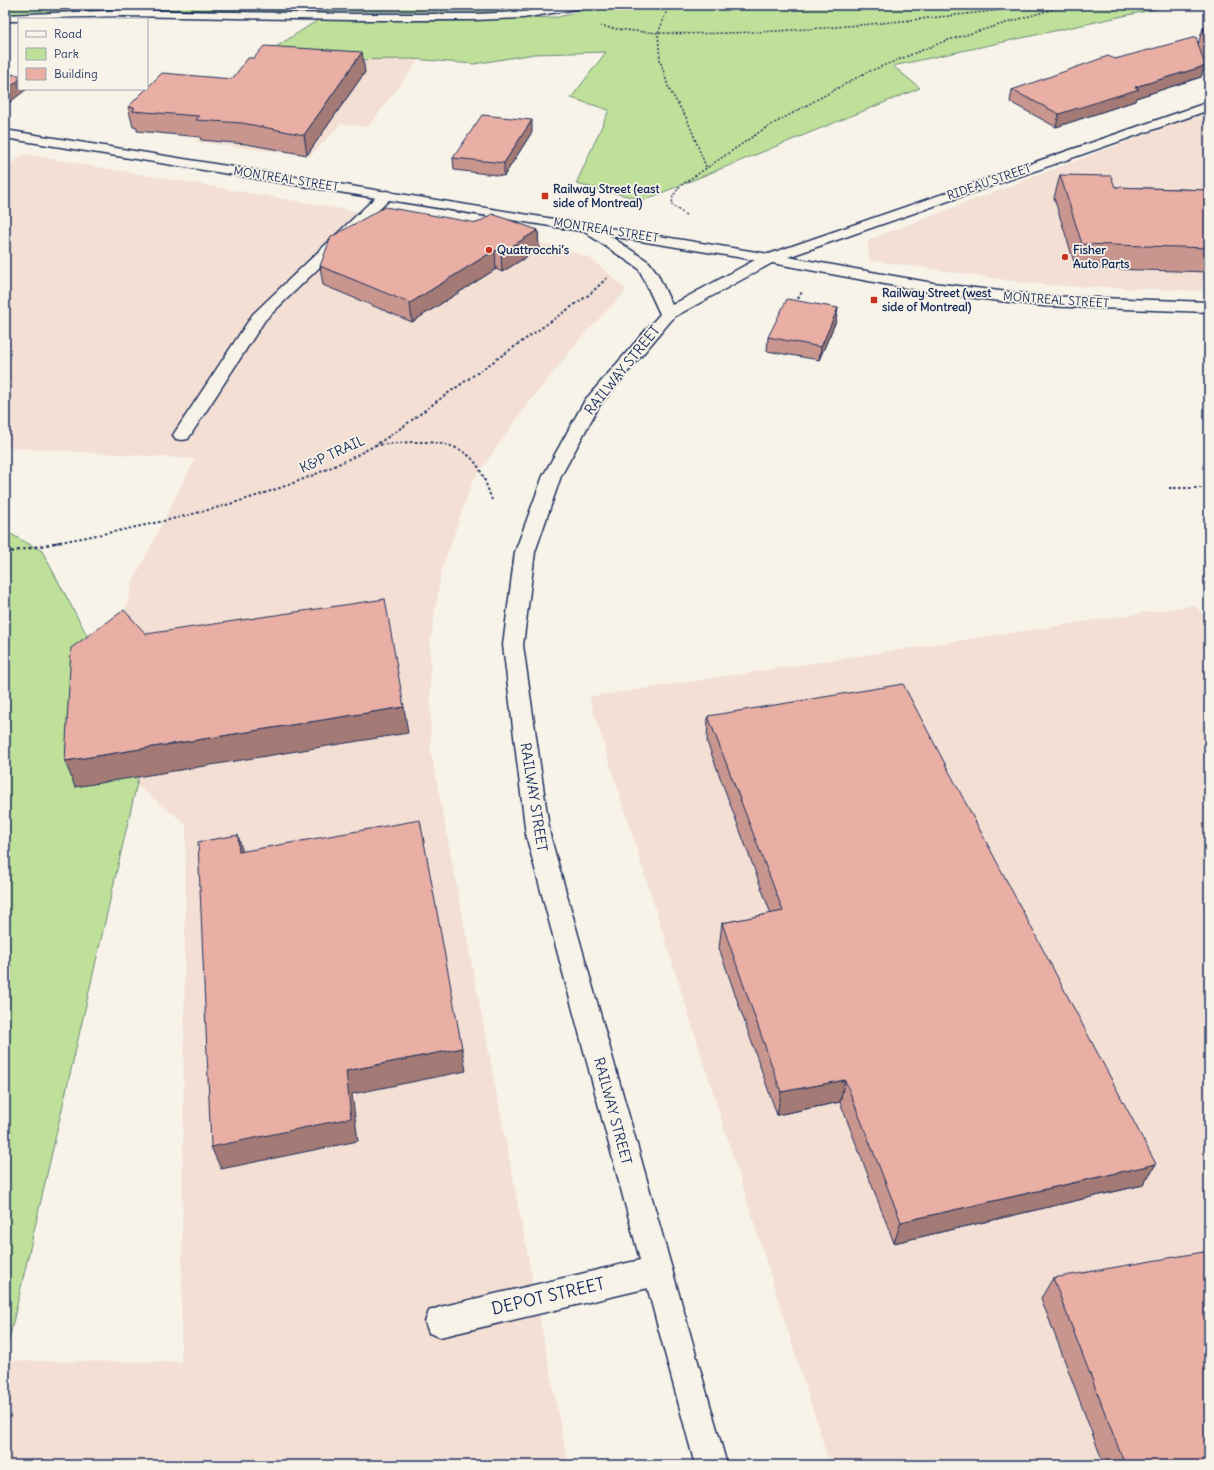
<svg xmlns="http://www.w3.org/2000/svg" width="1214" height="1470" viewBox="0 0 1214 1470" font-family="Delius,sans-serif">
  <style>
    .built { fill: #f3dfd4 }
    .green { fill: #bee099; stroke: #6c887c }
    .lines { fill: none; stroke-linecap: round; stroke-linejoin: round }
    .lane-casing { stroke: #1b2f5e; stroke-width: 3 }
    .secondary-casing { stroke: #1b2f5e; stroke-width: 3 }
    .path-far2 { stroke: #1b2f5e; stroke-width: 1.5; stroke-dasharray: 2 2; stroke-linecap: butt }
    .path-far1 { stroke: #1b2f5e; stroke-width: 2; stroke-dasharray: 2.5 2.5; stroke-linecap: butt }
    .path { stroke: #1b2f5e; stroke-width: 2.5; stroke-dasharray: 3 3; stroke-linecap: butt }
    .lane { fill: #f7f3e8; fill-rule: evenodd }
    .secondary { fill: #f7f3e8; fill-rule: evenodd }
    .wall { fill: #c8968e; stroke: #1b2f5e }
    .shaded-wall { fill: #a37a74; stroke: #1b2f5e }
    .building { fill: #e9afa5; stroke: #1b2f5e }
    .poi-dot { fill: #c8321e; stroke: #f7f3e8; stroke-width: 1.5 }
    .labels { text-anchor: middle; stroke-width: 3.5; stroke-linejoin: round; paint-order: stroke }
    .far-street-label { font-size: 12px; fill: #1b2f5e; stroke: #f7f3e8 }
    .far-poi-label { font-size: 12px; font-weight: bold; fill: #1b2f5e; stroke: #f7f3e8; text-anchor: start }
    .street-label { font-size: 14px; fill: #1b2f5e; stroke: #f7f3e8 }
    .near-street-label { font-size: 17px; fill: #1b2f5e; stroke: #f7f3e8 }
  </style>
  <rect width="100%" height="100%" fill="#f7f3e8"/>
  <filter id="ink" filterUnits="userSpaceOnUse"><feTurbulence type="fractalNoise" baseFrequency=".025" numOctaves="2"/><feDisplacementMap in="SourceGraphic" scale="8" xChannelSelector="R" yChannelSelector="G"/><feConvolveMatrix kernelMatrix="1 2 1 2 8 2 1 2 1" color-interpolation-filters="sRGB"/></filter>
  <g filter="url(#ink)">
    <g class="built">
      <path d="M426,51L368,127L341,124L310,156L196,142L268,52Z"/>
      <path d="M1209,110V291L1041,285L869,260L868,240Z"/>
      <path d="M23,154L557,246L590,258L627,290L584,334L528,404L473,480L442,568L430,642L431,752L568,1465H5V1361L181,1362L186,824L91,750L133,581L195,459L5,447V169Z"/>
      <path d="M1195,605L1209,622V1465H830L589,697Z"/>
    </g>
    <g class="green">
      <path d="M5,5H569L523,12L135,11L5,14Z"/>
      <path d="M604,5H1174L893,66L920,88L644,200L576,184L609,110L571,98L606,52L534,54L474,64L412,59L259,61L268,52L318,20L446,21L558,17Z"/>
      <path d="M5,531L42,551L114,686L142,761L8,1344H5Z"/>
    </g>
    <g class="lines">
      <defs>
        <g id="lane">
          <path d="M562,5H588L586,7L582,8L523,18L475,20H352L124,16L19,19V21H5V15L124,10L352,14H475L523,12Z"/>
          <path d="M386,191L391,192L393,195L391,198L265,320L188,439L182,440L176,439L173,435L253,314L381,192Z"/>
          <path d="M657,1256L668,1261L672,1271L668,1281L657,1286L440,1337L429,1333L425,1322L429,1311L440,1307Z"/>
        </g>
        <path id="secondary" d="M1209,102V110L788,257L933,283L1043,296L1209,302V312L1043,306L933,293L772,263L674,317L599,406L561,476L535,552L523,645L550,835L727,1465H695L526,835L503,645L515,552L543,476L585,400L660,314L641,273L638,268L589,235L587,232L5,138V130L769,254ZM610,236L755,260L672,305L657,273L649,262Z"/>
      </defs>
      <use href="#lane" class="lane-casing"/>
      <use href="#secondary" class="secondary-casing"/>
      <g class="path-far2">
        <path d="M669,5L658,34L660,60L669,89L687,119L707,169"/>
        <path d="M600,26C651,36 703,34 754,32C852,28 948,16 1045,5"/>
        <path d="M686,215L672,205L673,196L680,186L764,129L865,73L945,41L1067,5"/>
      </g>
      <g class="path-far1">
        <path d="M795,303L802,292"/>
        <path d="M375,445C406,443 451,434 474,461C483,472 487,487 492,500"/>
        <path d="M1169,488H1209"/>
        <path d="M55,543C162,523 276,500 372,447C396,433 421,413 444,396C493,362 541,328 590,294L609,276"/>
      </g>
      <path class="path" d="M5,553L60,542"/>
      <use href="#lane" class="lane"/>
      <use href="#secondary" class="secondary"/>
    </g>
    <g class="wall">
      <path d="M1209,26V76H1208L1204,64L1205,66L1201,77L1136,98L1135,101L1056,127L1010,102L1012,90L1115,59L1198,44L1203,28Z"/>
      <path d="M365,72L307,155L246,144L201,140L200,137L137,131V128L133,127L128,107L232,79Z"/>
      <path d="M532,132L504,176L454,170L453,158Z"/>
      <path d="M1060,175L1115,187L1209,190V272L1076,268L1054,198Z"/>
      <path d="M477,223L538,230L539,249L502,272L496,269L412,322L323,285L320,266Z"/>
      <path d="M838,308L836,321L819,360L767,351L768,337Z"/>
      <path d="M708,716L1156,1164L1143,1185L894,1243L840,1102L777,1115L719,948L722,923L771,914L707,742Z"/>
      <path d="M1053,1278L1209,1465H1104L1041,1298Z"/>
    </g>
    <g class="shaded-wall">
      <path d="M362,52L365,72L307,155L304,135Z"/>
      <path d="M1205,66L1201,77L1136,98L1135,101L1056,127L1059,114L1135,87Z"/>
      <path d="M19,80V89H27L5,106V91Z"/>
      <path d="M532,120V132L504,176V163Z"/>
      <path d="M538,230L539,249L502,272L501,253Z"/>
      <path d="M495,250L496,269L412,322L410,303Z"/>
      <path d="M838,308L836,321L819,360L821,347Z"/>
      <path d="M404,707L408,733L75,787L65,761Z"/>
      <path d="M238,835L245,860L239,852Z"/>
      <path d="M462,1048L466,1071L352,1094L358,1141L221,1169L211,1147L346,1071Z"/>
      <path d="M845,1080L840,1102L777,1115L781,1092Z"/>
      <path d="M1156,1164L1143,1185L894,1243L901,1222Z"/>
    </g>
    <g class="building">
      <path d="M1209,26V46L1203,28Z"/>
      <path d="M1196,37L1205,66L1135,87L1139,89L1059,114L1012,90L1108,56L1115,59Z"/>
      <path d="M264,46L362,52L304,135L242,123L196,120L199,116L132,111L135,108L128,107L146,89H147V88L162,73L232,79L248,58H254Z"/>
      <path d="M5,74L19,75V80L5,91Z"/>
      <path d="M482,115L532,120L504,163L453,158Z"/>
      <path d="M1060,175L1111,176L1115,187L1209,190V248L1082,244Z"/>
      <path d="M385,207L477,223L492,214L538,230L501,253L495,250L410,303L320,266L331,237Z"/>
      <path d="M787,299L838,308L821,347L768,337Z"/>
      <path d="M385,599L404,707L65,761L71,648L124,610L146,634Z"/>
      <path d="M903,684L1156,1164L901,1222L845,1080L781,1092L722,923L783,911L708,716Z"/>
      <path d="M420,820L462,1048L346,1071L351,1118L211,1147L198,842L238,835L239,852Z"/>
      <path d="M1209,1251V1465H1125L1053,1278Z"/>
    </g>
  </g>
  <g class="poi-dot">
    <rect x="541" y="192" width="8" height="8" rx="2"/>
    <circle cx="489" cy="250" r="4"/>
    <circle cx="1065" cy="257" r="4"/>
    <rect x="870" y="296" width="8" height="8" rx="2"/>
  </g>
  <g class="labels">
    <g class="far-street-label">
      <text transform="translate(286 179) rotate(9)" y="4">MONTREAL STREET</text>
      <text transform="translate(989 182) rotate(-19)" y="4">RIDEAU STREET</text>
      <text transform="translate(606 230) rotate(9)" y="4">MONTREAL STREET</text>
      <text transform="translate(1056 300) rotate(4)" y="4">MONTREAL STREET</text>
    </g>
    <g class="far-poi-label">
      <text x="553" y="193">Railway Street (east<tspan x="553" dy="14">side of Montreal)</tspan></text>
      <text x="497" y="254">Quattrocchi’s</text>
      <text x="1073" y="254">Fisher<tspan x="1073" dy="14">Auto Parts</tspan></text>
      <text x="882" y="297">Railway Street (west<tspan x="882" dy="14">side of Montreal)</tspan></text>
    </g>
    <g class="street-label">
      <text transform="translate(622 370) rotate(-51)" y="5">RAILWAY STREET</text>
      <text transform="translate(332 454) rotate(-25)" y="5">K&amp;P TRAIL</text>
      <text transform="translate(534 797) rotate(81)" y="5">RAILWAY STREET</text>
      <text transform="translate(613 1111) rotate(75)" y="5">RAILWAY STREET</text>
    </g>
    <g class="near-street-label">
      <text transform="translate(548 1296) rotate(-13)" y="6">DEPOT STREET</text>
    </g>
  </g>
  <rect width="1214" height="1470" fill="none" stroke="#f7f3e8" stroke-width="20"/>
  <rect x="10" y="10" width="1194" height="1450" fill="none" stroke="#1b2f5e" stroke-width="1.5" filter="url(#ink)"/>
  <rect x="18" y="18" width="130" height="72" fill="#f7f3e8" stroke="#9fa5b1"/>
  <rect x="26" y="31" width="20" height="6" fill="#f7f3e8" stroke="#9fa5b1"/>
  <text x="54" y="38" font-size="12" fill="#1b2f5e">Road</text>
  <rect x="26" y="48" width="20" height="12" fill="#bee099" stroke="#9fa5b1"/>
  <text x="54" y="58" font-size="12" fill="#1b2f5e">Park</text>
  <rect x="26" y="68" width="20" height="12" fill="#e9afa5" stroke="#9fa5b1"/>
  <text x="54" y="78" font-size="12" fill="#1b2f5e">Building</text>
</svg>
